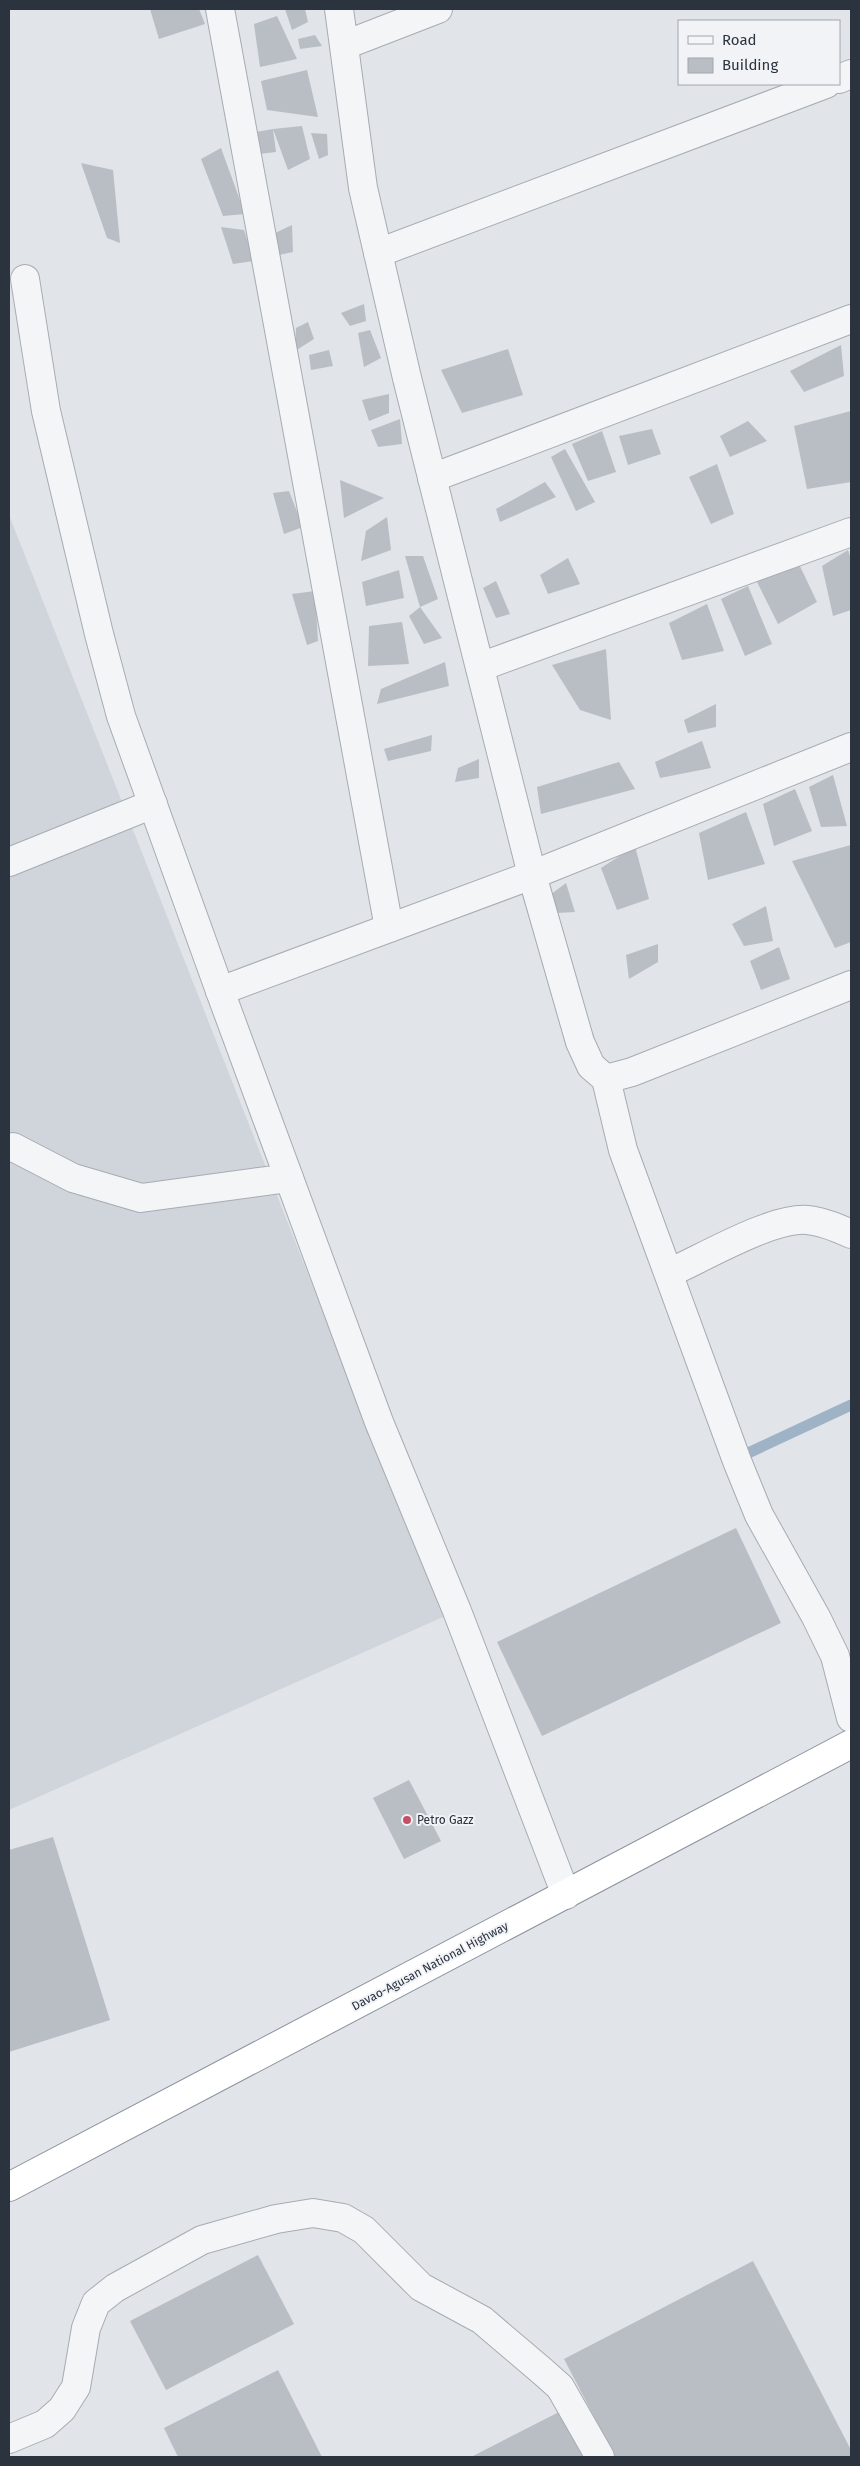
<svg xmlns="http://www.w3.org/2000/svg" width="860" height="2466" viewBox="0 0 860 2466" font-family="'Fira Sans',sans-serif">
  <style>
    .built { fill: #d0d4db }
    .lines { fill: none; stroke-linecap: round; stroke-linejoin: round }
    .stream { stroke: #9fb3c6; stroke-width: 11 }
    .building { fill: #b9bec5 }
    .minor-casing { stroke: #a7abb3; stroke-width: 30 }
    .highway-casing { stroke: #8a929e; stroke-width: 30 }
    .minor { stroke: #f4f5f7; stroke-width: 28 }
    .highway { stroke: #fff; stroke-width: 28 }
    .poi-dot { fill: #c54f64; stroke: #f1f3f6; stroke-width: 2 }
    .labels { text-anchor: middle; stroke-width: 4; stroke-linejoin: round; paint-order: stroke }
    .poi-label { font-size: 12px; fill: #2b333f; stroke: #f1f3f6; text-anchor: start }
    .street-label { font-size: 12px; fill: #2b333f; stroke: #f1f3f6 }
  </style>
  <rect width="100%" height="100%" fill="#e1e4e9"/>
  <path class="built" d="M9,515L443,1617L9,1810Z"/>
  <g class="lines">
    <path class="stream" d="M746,1454L851,1405"/>
  </g>
  <g class="building">
    <path d="M150,9H199L205,24L159,39Z"/>
    <path d="M285,9H305L308,22L292,30Z"/>
    <path d="M277,16L297,59L260,67L254,24Z"/>
    <path d="M315,35L322,46L300,49L298,39Z"/>
    <path d="M307,70L318,117L267,110L261,81Z"/>
    <path d="M302,126L310,159L288,170L273,129L276,152L259,154L256,132L273,129Z"/>
    <path d="M311,133L327,134L328,155L319,159Z"/>
    <path d="M221,148L245,214L223,216L201,159Z"/>
    <path d="M81,163L113,170L120,243L107,238Z"/>
    <path d="M292,225L293,252L279,255L273,234Z"/>
    <path d="M221,227L244,230L254,261L233,264Z"/>
    <path d="M364,304L366,321L350,326L341,313Z"/>
    <path d="M308,322L314,339L295,351L296,328Z"/>
    <path d="M370,330L381,358L364,367L358,333Z"/>
    <path d="M841,345L844,376L804,392L790,371Z"/>
    <path d="M508,349L523,395L462,413L441,370Z"/>
    <path d="M329,350L333,366L311,370L309,355Z"/>
    <path d="M389,394V413L369,421L362,400Z"/>
    <path d="M851,411V482L807,489L794,426Z"/>
    <path d="M400,419L402,444L378,447L371,430Z"/>
    <path d="M748,421L767,441L730,457L720,436Z"/>
    <path d="M652,429L661,454L628,465L619,436Z"/>
    <path d="M602,431L616,472L588,481L572,444Z"/>
    <path d="M565,449L595,502L576,511L551,457Z"/>
    <path d="M717,464L734,514L711,524L689,477Z"/>
    <path d="M340,480L384,498L344,518Z"/>
    <path d="M545,482L556,497L500,522L496,509Z"/>
    <path d="M289,491L303,527L284,534L273,493Z"/>
    <path d="M387,517L391,550L361,561L366,531Z"/>
    <path d="M848,550L851,559V610L833,616L822,566Z"/>
    <path d="M405,556H423L438,599L420,607Z"/>
    <path d="M568,558L580,584L548,594L540,575Z"/>
    <path d="M798,562L817,602L778,624L755,578Z"/>
    <path d="M399,570L404,598L366,606L362,582Z"/>
    <path d="M496,581L510,614L496,618L483,588Z"/>
    <path d="M748,586L772,644L745,656L721,599Z"/>
    <path d="M315,591L318,641L307,645L292,594Z"/>
    <path d="M707,604L724,651L682,660L669,623Z"/>
    <path d="M420,607L442,638L424,644L409,616Z"/>
    <path d="M402,622L409,664L368,666L369,626Z"/>
    <path d="M606,649L611,720L580,710L552,665Z"/>
    <path d="M445,662L449,686L377,704L381,689Z"/>
    <path d="M716,704V727L688,733L684,720Z"/>
    <path d="M432,735L431,751L388,761L384,749Z"/>
    <path d="M702,741L711,768L660,778L655,762Z"/>
    <path d="M479,759V778L455,782L458,768Z"/>
    <path d="M619,762L635,789L541,814L537,787Z"/>
    <path d="M833,775L847,826L821,827L809,787Z"/>
    <path d="M795,789L812,831L774,846L763,804Z"/>
    <path d="M746,812L765,864L708,880L699,833Z"/>
    <path d="M851,845V942L835,948L792,861Z"/>
    <path d="M635,846L649,899L617,910L601,868Z"/>
    <path d="M566,883L575,912L557,913L550,895Z"/>
    <path d="M766,906L773,941L744,946L732,924Z"/>
    <path d="M658,944V962L629,979L626,955Z"/>
    <path d="M779,947L790,979L761,990L750,961Z"/>
    <path d="M736,1528L781,1623L542,1736L497,1642Z"/>
    <path d="M409,1780L441,1841L404,1859L373,1798Z"/>
    <path d="M53,1837L110,2020L9,2052V1850Z"/>
    <path d="M258,2255L294,2324L166,2390L130,2321Z"/>
    <path d="M753,2261L851,2450V2457H615L564,2359Z"/>
    <path d="M278,2370L322,2457H178L164,2428Z"/>
    <path d="M559,2412L583,2457H471Z"/>
  </g>
  <g class="lines">
    <defs>
      <g id="minor">
        <path d="M220,9L389,928"/>
        <path d="M339,9L363,188L407,378L532,875L580,1042L591,1066L606,1079L632,1072L851,985"/>
        <path d="M345,45L438,9"/>
        <path d="M839,79L851,74"/>
        <path d="M378,253L826,84"/>
        <path d="M25,279L46,411L99,634L121,716L220,991L379,1422L457,1611L566,1895"/>
        <path d="M432,478L851,319"/>
        <path d="M480,667L851,532"/>
        <path d="M9,862L153,804"/>
        <path d="M220,991L532,875L851,747"/>
        <path d="M606,1079L623,1150L737,1461L759,1515L816,1617L835,1656L851,1718"/>
        <path d="M9,1148L13,1147L73,1178L141,1198L289,1178"/>
        <path d="M669,1273C703,1258 772,1217 807,1220C822,1221 838,1228 851,1234"/>
        <path d="M9,2439L45,2424L62,2409L76,2387L86,2328L96,2303L115,2288L202,2240L276,2219L313,2213L343,2218L364,2230L421,2287L482,2320L542,2371L560,2387L600,2457"/>
      </g>
      <path id="highway" d="M9,2187L851,1744"/>
    </defs>
    <use href="#minor" class="minor-casing"/>
    <use href="#highway" class="highway-casing"/>
    <use href="#minor" class="minor"/>
    <use href="#highway" class="highway"/>
  </g>
  <circle class="poi-dot" cx="407" cy="1820" r="5"/>
  <g class="labels">
    <g class="poi-label">
      <text x="417" y="1824">Petro Gazz</text>
    </g>
    <g class="street-label">
      <text transform="translate(430 1966) rotate(-28)" y="4">Davao-Agusan National Highway</text>
    </g>
  </g>
  <rect width="860" height="2466" fill="none" stroke="#2b333f" stroke-width="20"/>
  <rect x="678" y="20" width="162" height="65" fill="#f1f3f6" stroke="#a2a6ad"/>
  <rect x="688" y="36" width="25" height="8" fill="#f4f5f7" stroke="#a2a6ad"/>
  <text x="722" y="45" font-size="15" fill="#2b333f">Road</text>
  <rect x="688" y="58" width="25" height="15" fill="#b9bec5" stroke="#a2a6ad"/>
  <text x="722" y="70" font-size="15" fill="#2b333f">Building</text>
</svg>
